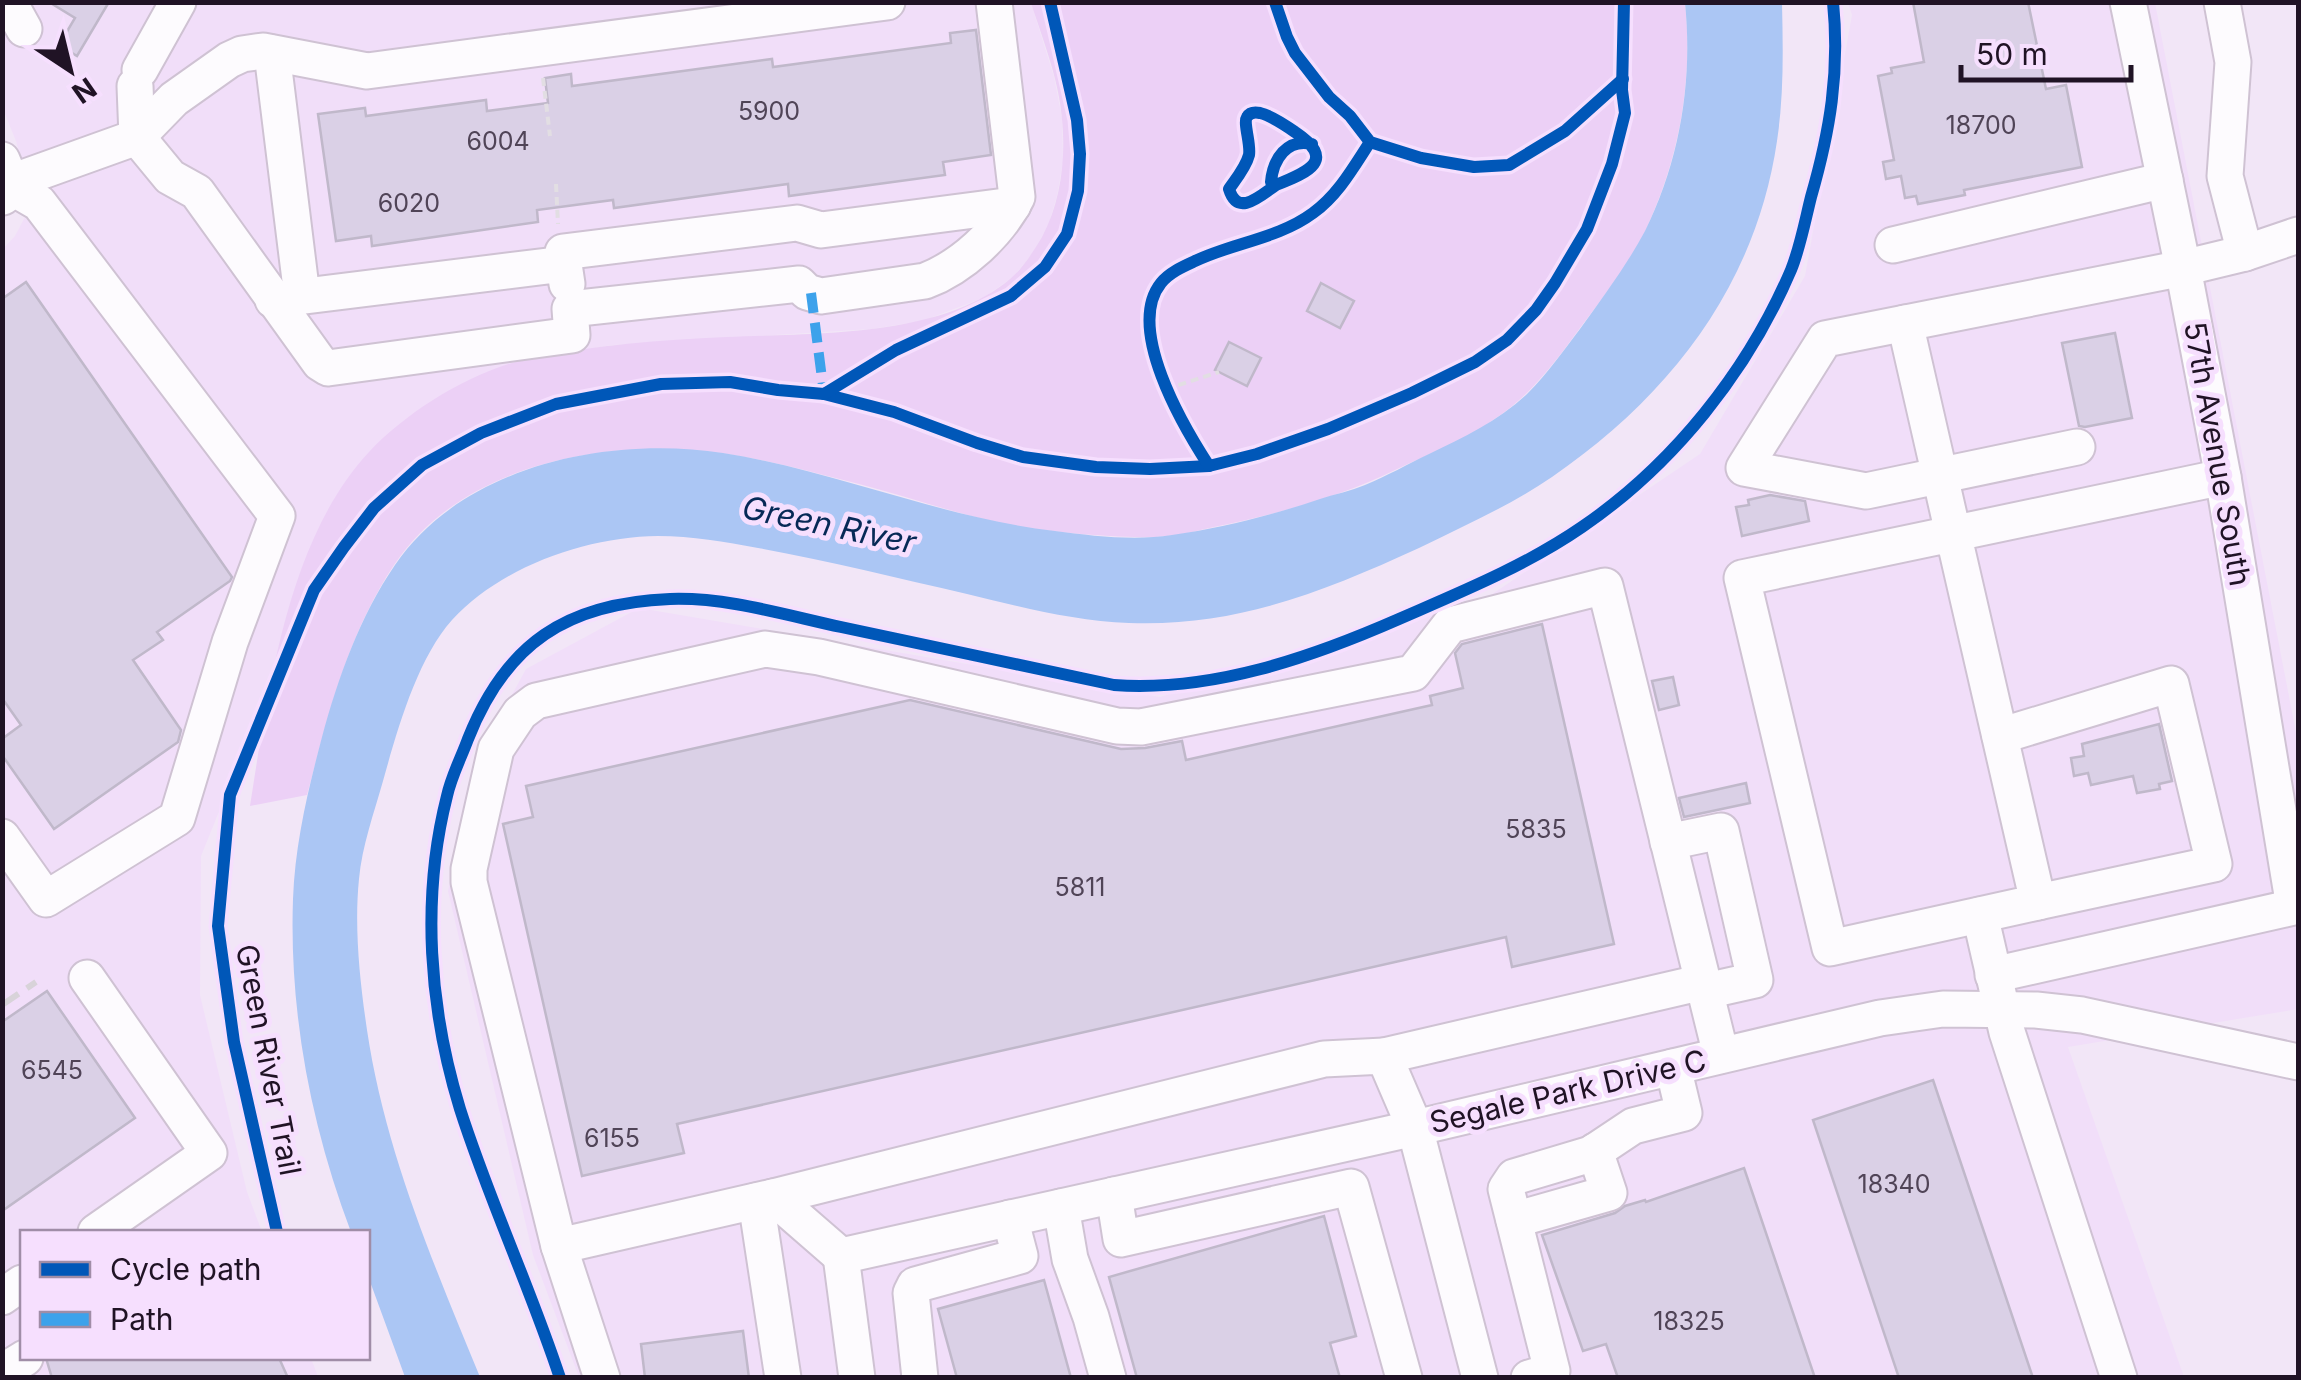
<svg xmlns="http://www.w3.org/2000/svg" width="2301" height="1380" viewBox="0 0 2301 1380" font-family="Inter,sans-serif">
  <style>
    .built { fill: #f1def9 }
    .green { fill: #ecd0f6 }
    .water { fill: #abc6f4 }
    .building { fill: #dad0e6; stroke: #c0b8ca; stroke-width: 2.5 }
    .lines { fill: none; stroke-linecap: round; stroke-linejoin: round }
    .minor-casing { stroke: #cfc2d3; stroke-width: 39 }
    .path { stroke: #e2dee3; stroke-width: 4; stroke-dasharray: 8 5; stroke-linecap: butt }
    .minor { stroke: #fdfbfe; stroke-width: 35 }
    .rail { stroke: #d8d3d9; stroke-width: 6; stroke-dasharray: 20 10; stroke-linecap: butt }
    .quiet { stroke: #3da2eb; stroke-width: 10; stroke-dasharray: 20 10; stroke-linecap: butt }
    .cycleway-casing { stroke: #f6dffe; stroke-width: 19 }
    .cycleway { stroke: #0057b8; stroke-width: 12 }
    .labels { text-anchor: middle; stroke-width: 10; stroke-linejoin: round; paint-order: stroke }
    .number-label { font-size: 25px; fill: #504457 }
    .street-label { font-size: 30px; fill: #201325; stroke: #f6dffe }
    .water-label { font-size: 32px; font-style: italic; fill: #062956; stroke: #f6dffe }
  </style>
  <rect width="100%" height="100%" fill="#f2e6f7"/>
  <g class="built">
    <path d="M3,3H1031L1054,77L1062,118L1063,162L1057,196L1048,226L1032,254L1013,277L983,298L922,321L871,329L613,345L528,359L497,369L442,395L392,431L369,453L347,480L324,519L302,568L269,688L201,856L200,995L247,1192L262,1232H22V1358H311L318,1377H2V250L15,236L25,217L28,184L16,141L3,109Z"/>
    <path d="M1848,3H2155L2298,743V1009L2068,1047L2184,1377H579L533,1255L448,891L476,761L526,669L639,608L1160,697L1485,599L1700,454L1805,276L1852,15Z"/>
  </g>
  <path class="green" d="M1031,3H1685C1693,79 1680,155 1648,225C1631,262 1604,296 1580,328C1556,361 1531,395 1496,418C1466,440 1429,454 1395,470C1338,498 1276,514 1214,527C1199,530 1183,535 1167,536C1149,538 1129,537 1110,536C1073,534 1034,530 997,522C950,512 906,496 859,484C815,473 766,459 720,453C607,438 462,463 394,565C348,634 328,716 307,795L250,806C268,692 287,540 369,452C410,409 472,371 531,358C595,345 660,340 726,337C814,333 940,338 1010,279C1023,268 1033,252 1042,237C1061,202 1066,158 1062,119C1059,80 1043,40 1031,3Z"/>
  <path class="water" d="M1685,3H1782C1783,49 1784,95 1777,141C1756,285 1670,396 1552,477C1511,505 1464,526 1419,548C1323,592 1236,627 1129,623C1074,621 1021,607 967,594C898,578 828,561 758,548C725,542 692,536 658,536C586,537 502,566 452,620C417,659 397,731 383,781C374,813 362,846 359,879C354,928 360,982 367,1030C385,1151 434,1265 480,1377H405L368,1276V1232H351C311,1126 289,1013 293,899C295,844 308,790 322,737C338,678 360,616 395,565C464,464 610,436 723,453C836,471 942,518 1055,531C1093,536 1135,541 1172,535C1223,528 1272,515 1320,499C1335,494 1351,491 1365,485C1387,476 1408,464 1429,454C1464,437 1500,420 1528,393C1547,374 1564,350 1580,329C1603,297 1627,265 1645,231C1680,160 1693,81 1685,3Z"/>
  <g class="building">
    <path d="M49,2H109L77,56L59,45L75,18Z"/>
    <path d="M1913,2H2028L2046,89L2066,85L2082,167L1964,190L1965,195L1918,204L1916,196L1905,198L1901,176L1886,179L1883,162L1894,160L1878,76L1892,73L1891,68L1924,62Z"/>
    <path d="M976,30L991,155L943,162L945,175L789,196L788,184L614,208L613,200L537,210L538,222L372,246L371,236L336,241L318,114L365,108L366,116L486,100L487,111L548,103L545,78L571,74L572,86L772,59L773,67L951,43L950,33Z"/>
    <path d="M26,282L232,577L230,581L157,632L163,640L133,660L181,730L178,742L54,829L2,755V739L21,725L2,698V299Z"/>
    <path d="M1321,283L1354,301L1340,328L1307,311Z"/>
    <path d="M2115,333L2132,418L2085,427L2079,426L2062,343Z"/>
    <path d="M1229,342L1261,358L1247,386L1215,370Z"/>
    <path d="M1770,495L1805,501L1809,521L1742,536L1736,507L1749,505L1748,500Z"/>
    <path d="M1542,624L1614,944L1512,967L1506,937L677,1124L684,1153L582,1176L503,824L533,817L526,786L910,700L1121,749L1145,748L1182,741L1186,760L1432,705L1430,696L1463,688L1455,653L1462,644Z"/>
    <path d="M1673,677L1679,705L1659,710L1652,681Z"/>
    <path d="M2159,724L2172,781L2159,784L2160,789L2137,793L2133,776L2091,785L2088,773L2074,776L2071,758L2084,756L2082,744Z"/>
    <path d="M1746,783L1750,803L1684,817L1679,798Z"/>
    <path d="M47,991L135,1118L2,1211V1022Z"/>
    <path d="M1933,1080L2033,1378H1899L1813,1120Z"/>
    <path d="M1744,1168L1815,1378H1618L1606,1344L1583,1351L1542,1235L1615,1213L1625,1206L1645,1200L1646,1202Z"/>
    <path d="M1324,1216L1356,1336L1330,1343L1340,1378H1137L1109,1277Z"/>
    <path d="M1044,1280L1071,1378H957L938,1309Z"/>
    <path d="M743,1331L749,1378H645L641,1344Z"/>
    <path d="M46,1358H279L288,1378H52Z"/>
  </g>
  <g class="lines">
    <defs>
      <g id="minor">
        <path d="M9,2L24,29"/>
        <path d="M2222,2L2233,62L2225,176L2245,253"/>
        <path d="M272,53L302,296"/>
        <path d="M140,70L178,2"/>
        <path d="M135,86L137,137L170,177L197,192L320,363L328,368L572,335L570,309L799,284L807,292L821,296L925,281C962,267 999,233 1017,197L994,2"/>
        <path d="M2,160L7,172L6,184L39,203L277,516L230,642L177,818L46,899L2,837"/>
        <path d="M3,197L6,184L137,137L174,99L229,60L242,54L263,51L367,71L887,2"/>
        <path d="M1893,245L2165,180"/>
        <path d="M564,264L563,252L797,223L821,230L1013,205"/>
        <path d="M273,300L564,264L567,284"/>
        <path d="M1905,323L1940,476L1953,533L2038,902L1830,948L1742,578C1902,544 2062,510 2223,477"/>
        <path d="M2077,447L1866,491L1744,468L1825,339L2183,268L2245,253L2298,235"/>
        <path d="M2000,736L2171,684L2214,864L2038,902"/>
        <path d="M1668,842L1721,831L1755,980L1706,991"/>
        <path d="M1980,915L2007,1032L2119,1378"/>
        <path d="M1993,975L2294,907L2223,477L2183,268L2128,2"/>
        <path d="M87,978L209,1153L96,1232"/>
        <path d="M1384,1056L1703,982"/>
        <path d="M1114,1195L1121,1239L1351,1187L1404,1378"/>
        <path d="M773,1197L841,1256"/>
        <path d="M756,1201L783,1378"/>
        <path d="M1061,1207L1070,1259L1091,1317L1108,1378"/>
        <path d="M1514,1220L1609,1193L1595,1151"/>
        <path d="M559,1246L773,1197L1324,1059L1384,1056L1415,1128L1480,1378"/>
        <path d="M841,1256L1415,1128L1880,1018L1943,1009L2036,1010L2082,1015L2298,1062"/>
        <path d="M841,1256L857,1378"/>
        <path d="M2,1297L22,1283"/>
        <path d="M2,1372L25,1358"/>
        <path d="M602,1378L559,1246L469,882V869L496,749L520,713L536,701L765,649L819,657L1117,726L1141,727L1413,673L1450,625L1605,586L1721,1055"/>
        <path d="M920,1378L911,1293L915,1285L1020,1256L1010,1218"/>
        <path d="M1529,1378L1552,1371L1506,1189L1514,1177L1591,1154L1633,1126L1684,1113L1673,1067"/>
      </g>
    </defs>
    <use href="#minor" class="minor-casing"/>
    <g class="path">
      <path d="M543,78L550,136"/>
      <path d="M556,184L558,224"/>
      <path d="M1166,389L1219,372"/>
      <path d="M259,1232L275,1229"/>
    </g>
    <use href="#minor" class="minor"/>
    <path class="rail" d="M2,1005L36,982"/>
    <path class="quiet" d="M811,293L824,394"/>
    <defs>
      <g id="cycleway">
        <path d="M1275,2L1287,37L1295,53L1329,97L1350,116L1370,142L1421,158L1474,167L1509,165L1565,131L1623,79"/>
        <path d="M1276,185C1261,195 1238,218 1229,189C1236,179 1246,167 1249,155C1251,144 1243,123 1247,117C1250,112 1255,112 1260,113C1272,116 1285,125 1295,132C1337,160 1309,172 1276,185L1271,182C1273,159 1287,138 1312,144"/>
        <path d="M824,394L894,412L977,443L1023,457L1096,467L1150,469L1209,466L1257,454L1328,429L1412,393L1475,362L1507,340L1536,310L1555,283L1587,229L1612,164L1625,113L1622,90L1624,2"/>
        <path d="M1209,466C1183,426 1125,328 1161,283C1169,273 1182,267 1193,262C1231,243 1278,239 1313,213C1338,195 1353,168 1370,142"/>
        <path d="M277,1232L234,1042L218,926L230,795L314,590L344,547L374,508L422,465L481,433L556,404L661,384L730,382L778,390L824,394L896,350L1011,296L1045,267L1067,234L1078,191L1080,154L1077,120L1050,2"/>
        <path d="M560,1378C530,1287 489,1200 460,1109C429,1008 421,898 447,796C451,777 461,758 468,739C506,643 567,603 670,599C727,597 785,615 841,627C932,646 1023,666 1114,685C1212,692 1310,658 1399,619C1461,592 1527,565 1582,527C1673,465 1748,371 1791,270C1800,248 1805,221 1811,197C1830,131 1840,72 1833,2"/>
      </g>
    </defs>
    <use href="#cycleway" class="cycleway-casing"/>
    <use href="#cycleway" class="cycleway"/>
  </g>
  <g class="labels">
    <g class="number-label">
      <text x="769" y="120">5900</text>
      <text x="1981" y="134">18700</text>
      <text x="498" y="150">6004</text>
      <text x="409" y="212">6020</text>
      <text x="1536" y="838">5835</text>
      <text x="1080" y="896">5811</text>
      <text x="52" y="1079">6545</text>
      <text x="612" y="1147">6155</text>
      <text x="1894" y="1193">18340</text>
      <text x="1689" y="1330">18325</text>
    </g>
    <g class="street-label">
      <text transform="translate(2217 454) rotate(80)" y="10">57th Avenue South</text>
      <text transform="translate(268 1060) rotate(79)" y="10">Green River Trail</text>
      <text transform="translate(1568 1092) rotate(-13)" y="10">Segale Park Drive C</text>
    </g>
    <g class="water-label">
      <text transform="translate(829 525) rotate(12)" y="11">Green River</text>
    </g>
  </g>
  <rect width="2301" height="1380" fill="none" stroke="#201325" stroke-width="10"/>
  <rect x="20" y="1230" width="350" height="130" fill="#f6dffe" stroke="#a08da7" stroke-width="2.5"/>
  <rect x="40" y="1262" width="50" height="15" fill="#0057b8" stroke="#a08da7" stroke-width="2.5"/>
  <text x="110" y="1280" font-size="30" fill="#201325">Cycle path</text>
  <rect x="40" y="1312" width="50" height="15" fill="#3da2eb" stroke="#a08da7" stroke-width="2.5"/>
  <text x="110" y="1330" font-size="30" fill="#201325">Path</text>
  <g transform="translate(70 70) rotate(145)" stroke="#f6dffe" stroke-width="8" paint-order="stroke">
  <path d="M0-8L18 38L0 25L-18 38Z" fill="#201325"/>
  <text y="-15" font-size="28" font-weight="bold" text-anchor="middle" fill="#201325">N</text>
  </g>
  <path d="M1961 65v15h170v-15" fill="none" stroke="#201325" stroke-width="5"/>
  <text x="1976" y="65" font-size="30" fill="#201325" stroke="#f6dffe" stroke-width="8" paint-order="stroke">50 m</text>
</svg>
